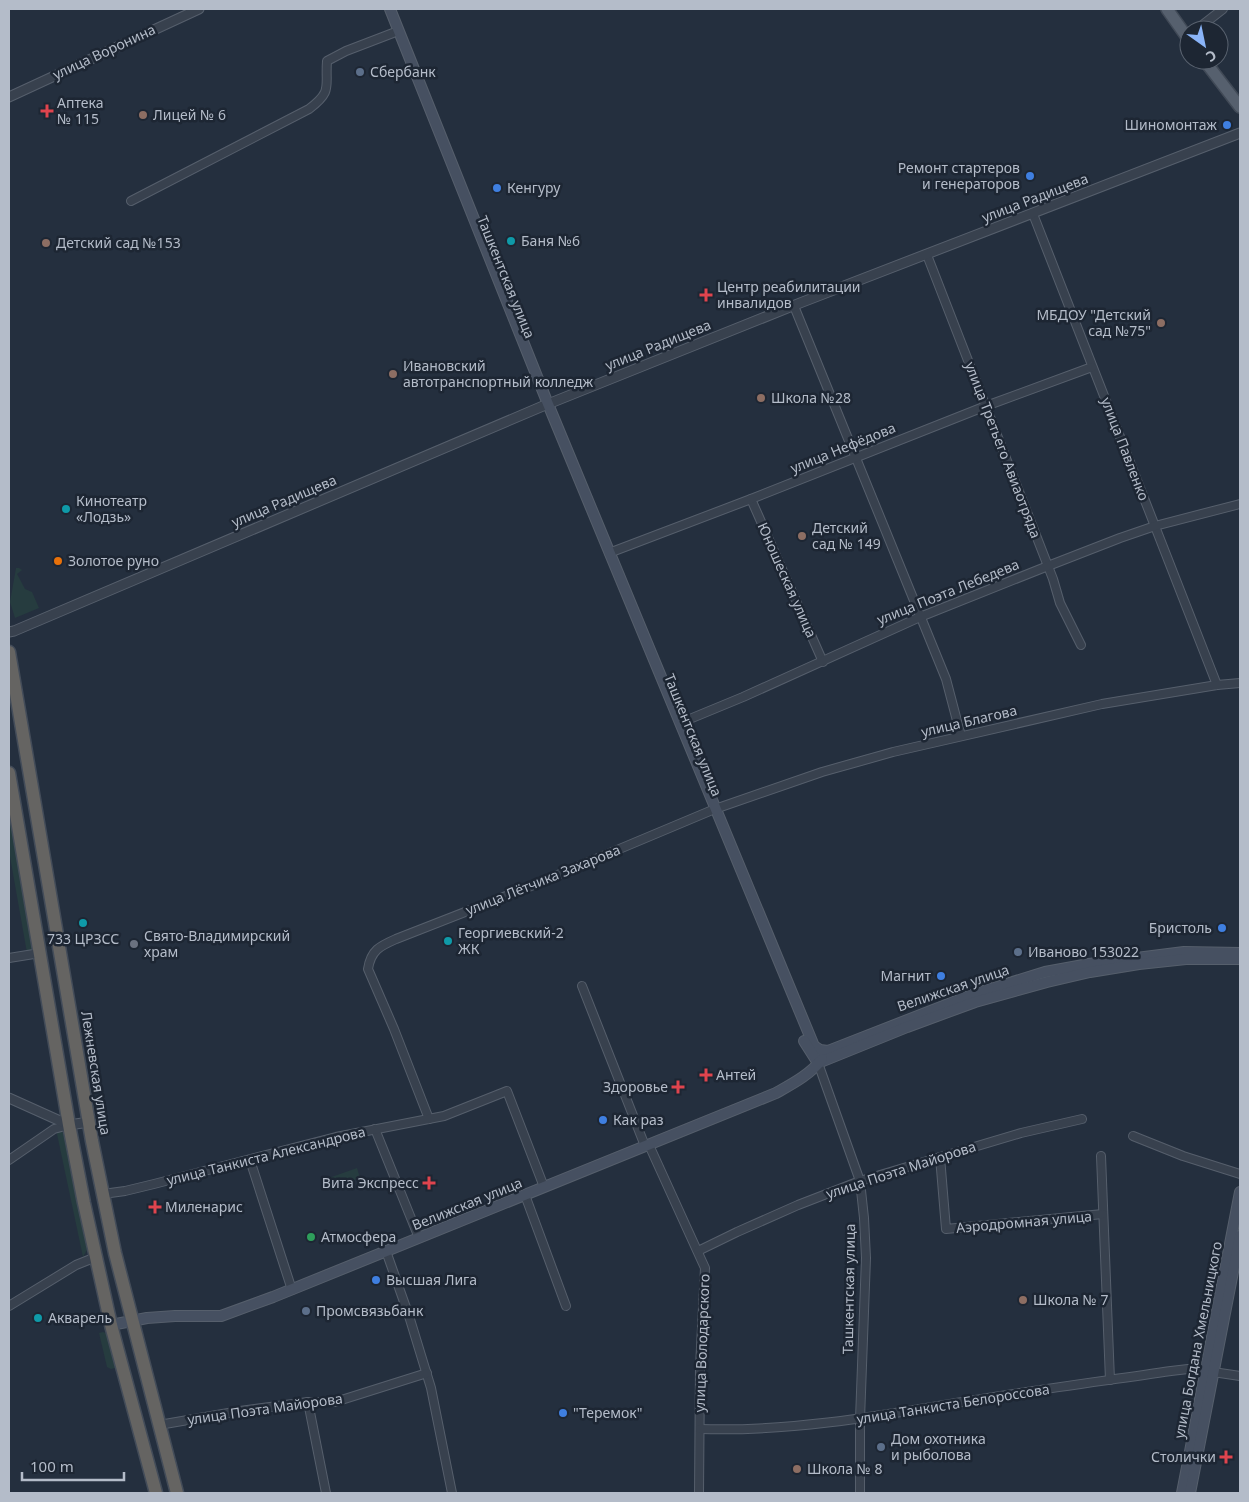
<svg xmlns="http://www.w3.org/2000/svg" width="1249" height="1502" viewBox="0 0 1249 1502" font-family="'Noto Sans',sans-serif">
  <style>
    .green { fill: #263c3f }
    .lines { fill: none; stroke-linecap: round; stroke-linejoin: round }
    .minor-casing { stroke: #565f6c; stroke-width: 10 }
    .tertiary-casing { stroke: #565f6c; stroke-width: 11 }
    .secondary-casing { stroke: #565f6c; stroke-width: 12 }
    .primary-casing { stroke: #414a57; stroke-width: 14 }
    .trunk-casing { stroke: #434c59; stroke-width: 15 }
    .minor { stroke: #38414e; stroke-width: 8 }
    .tertiary { stroke: #38414e; stroke-width: 9 }
    .secondary { stroke: #465061; stroke-width: 10 }
    .primary { stroke: #56606e; stroke-width: 11 }
    .trunk { stroke: #656462; stroke-width: 12 }
    .service-dot { fill: #5c6f8a; stroke: #1d2633; stroke-width: 2 }
    .health-dot { fill: #e0444e; stroke: #1d2633; stroke-width: 2 }
    .education-dot { fill: #8d6e63; stroke: #1d2633; stroke-width: 2 }
    .shop-dot { fill: #3f7fe0; stroke: #1d2633; stroke-width: 2 }
    .culture-dot { fill: #0f9aa8; stroke: #1d2633; stroke-width: 2 }
    .food-dot { fill: #e8710a; stroke: #1d2633; stroke-width: 2 }
    .worship-dot { fill: #6b7280; stroke: #1d2633; stroke-width: 2 }
    .leisure-dot { fill: #2e9e5b; stroke: #1d2633; stroke-width: 2 }
    .labels { text-anchor: middle; stroke-width: 5; stroke-linejoin: round; paint-order: stroke }
    .street-label { font-size: 14px; fill: #b4bcc9; stroke: #1d2633 }
    .poi-label { font-size: 14px; fill: #b4bcc9; stroke: #1d2633; text-anchor: start }
  </style>
  <rect width="100%" height="100%" fill="#242f3e"/>
  <g class="green">
    <path d="M16,568H19L22,570L17,574L25,589L32,592L39,608L15,618L10,602Z"/>
    <path d="M9,808L33,952L27,953L9,851Z"/>
    <path d="M61,1131L63,1133L87,1250L83,1257L57,1134L58,1132Z"/>
    <path d="M357,1168L360,1178L326,1190L323,1180Z"/>
    <path d="M103,1332L108,1334L119,1367L111,1369L107,1367L99,1333Z"/>
  </g>
  <g class="lines">
    <defs>
      <g id="minor">
        <path d="M1196,30L1223,9"/>
        <path d="M131,201L309,109C333,91 325,87 327,61L346,51L393,33"/>
        <path d="M1033,214L1217,685"/>
        <path d="M927,255L1053,579L1060,603L1081,645"/>
        <path d="M794,306L946,679L961,736"/>
        <path d="M751,499L823,662"/>
        <path d="M609,553L751,499L986,406L1092,367"/>
        <path d="M680,723L743,697L920,617L1048,566L1120,538L1155,526L1240,504"/>
        <path d="M715,809L822,772L893,752L1102,704L1217,685L1240,683"/>
        <path d="M9,958L40,953"/>
        <path d="M582,986L645,1146"/>
        <path d="M818,1063L860,1181L864,1218L866,1258L860,1419V1493"/>
        <path d="M429,1119L394,1029L368,969C371,950 380,946 396,939L524,889L710,811"/>
        <path d="M375,1129L419,1238"/>
        <path d="M1133,1136L1183,1156L1240,1174"/>
        <path d="M649,1145L705,1268L700,1367L699,1493"/>
        <path d="M1101,1156L1110,1380"/>
        <path d="M940,1157L946,1229L1103,1214"/>
        <path d="M9,1160L54,1129L69,1125"/>
        <path d="M250,1160L292,1290"/>
        <path d="M103,1194L125,1191L154,1184L336,1137L444,1116L507,1091L544,1187"/>
        <path d="M525,1195L566,1306"/>
        <path d="M386,1251L409,1316L431,1388L452,1493"/>
        <path d="M698,1251L737,1232L798,1205L860,1181L1021,1133L1082,1119"/>
        <path d="M9,1306L76,1265L96,1257"/>
        <path d="M1213,1372L1240,1376"/>
        <path d="M308,1402L326,1493"/>
        <path d="M159,1425L240,1411L308,1402H335L427,1373"/>
        <path d="M700,1429C790,1432 879,1416 968,1401C1035,1390 1103,1381 1171,1371L1188,1369L1206,1371"/>
      </g>
      <g id="tertiary">
        <path d="M9,97L199,9"/>
        <path d="M548,404L800,303L1240,133"/>
        <path d="M9,632L14,631L543,406"/>
        <path d="M9,1098L69,1125L89,1122"/>
      </g>
      <g id="secondary">
        <path d="M390,9L548,404L814,1046L820,1050L828,1051L974,994L1045,972L1089,964L1184,952L1240,953"/>
        <path d="M804,1041L818,1063"/>
        <path d="M818,1063L907,1027L975,1002L1047,982L1090,972L1139,964L1186,959H1240"/>
        <path d="M111,1325L147,1318L175,1316H221L273,1297L776,1093C792,1084 811,1074 822,1059"/>
        <path d="M1182,1493L1240,1192"/>
        <path d="M1190,1493L1240,1236"/>
      </g>
      <g id="primary">
        <path d="M1167,9L1189,40"/>
        <path d="M1204,60L1240,107"/>
      </g>
      <g id="trunk">
        <path d="M9,652L92,1141L115,1253L177,1493"/>
        <path d="M9,773L69,1125L84,1203L111,1325L156,1493"/>
      </g>
    </defs>
    <use href="#minor" class="minor-casing"/>
    <use href="#tertiary" class="tertiary-casing"/>
    <use href="#secondary" class="secondary-casing"/>
    <use href="#primary" class="primary-casing"/>
    <use href="#trunk" class="trunk-casing"/>
    <use href="#minor" class="minor"/>
    <use href="#tertiary" class="tertiary"/>
    <use href="#secondary" class="secondary"/>
    <use href="#primary" class="primary"/>
    <use href="#trunk" class="trunk"/>
  </g>
  <g class="service-dot">
    <circle cx="360" cy="72" r="5"/>
    <circle cx="1018" cy="952" r="5"/>
    <circle cx="306" cy="1311" r="5"/>
    <circle cx="881" cy="1447" r="5"/>
  </g>
  <g class="health-dot">
    <path d="M44.5 103.5h5v5h5v5h-5v5h-5v-5h-5v-5h5z"/>
    <path d="M703.5 287.5h5v5h5v5h-5v5h-5v-5h-5v-5h5z"/>
    <path d="M703.5 1067.5h5v5h5v5h-5v5h-5v-5h-5v-5h5z"/>
    <path d="M675.5 1079.5h5v5h5v5h-5v5h-5v-5h-5v-5h5z"/>
    <path d="M426.5 1175.5h5v5h5v5h-5v5h-5v-5h-5v-5h5z"/>
    <path d="M152.5 1199.5h5v5h5v5h-5v5h-5v-5h-5v-5h5z"/>
    <path d="M1223.5 1449.5h5v5h5v5h-5v5h-5v-5h-5v-5h5z"/>
  </g>
  <g class="education-dot">
    <circle cx="143" cy="115" r="5"/>
    <circle cx="46" cy="243" r="5"/>
    <circle cx="1161" cy="323" r="5"/>
    <circle cx="393" cy="374" r="5"/>
    <circle cx="761" cy="398" r="5"/>
    <circle cx="802" cy="536" r="5"/>
    <circle cx="1023" cy="1300" r="5"/>
    <circle cx="797" cy="1469" r="5"/>
  </g>
  <g class="shop-dot">
    <circle cx="1227" cy="125" r="5"/>
    <circle cx="1030" cy="176" r="5"/>
    <circle cx="497" cy="188" r="5"/>
    <circle cx="1222" cy="928" r="5"/>
    <circle cx="941" cy="976" r="5"/>
    <circle cx="603" cy="1120" r="5"/>
    <circle cx="376" cy="1280" r="5"/>
    <circle cx="563" cy="1413" r="5"/>
  </g>
  <g class="culture-dot">
    <circle cx="511" cy="241" r="5"/>
    <circle cx="66" cy="509" r="5"/>
    <circle cx="83" cy="923" r="5"/>
    <circle cx="448" cy="941" r="5"/>
    <circle cx="38" cy="1318" r="5"/>
  </g>
  <circle class="food-dot" cx="58" cy="561" r="5"/>
  <circle class="worship-dot" cx="134" cy="944" r="5"/>
  <circle class="leisure-dot" cx="311" cy="1237" r="5"/>
  <g class="labels">
    <g class="street-label">
      <text transform="translate(104 52) rotate(-25)" y="5">улица Воронина</text>
      <text transform="translate(1035 198) rotate(-21)" y="5">улица Радищева</text>
      <text transform="translate(506 277) rotate(68)" y="5">Ташкентская улица</text>
      <text transform="translate(658 345) rotate(-22)" y="5">улица Радищева</text>
      <text transform="translate(843 448) rotate(-22)" y="5">улица Нефёдова</text>
      <text transform="translate(1125 449) rotate(69)" y="5">улица Павленко</text>
      <text transform="translate(1003 450) rotate(69)" y="5">улица Третьего Авиаотряда</text>
      <text transform="translate(284 501) rotate(-23)" y="5">улица Радищева</text>
      <text transform="translate(787 580) rotate(66)" y="5">Юношеская улица</text>
      <text transform="translate(948 592) rotate(-22)" y="5">улица Поэта Лебедева</text>
      <text transform="translate(969 721) rotate(-13)" y="5">улица Благова</text>
      <text transform="translate(693 735) rotate(68)" y="5">Ташкентская улица</text>
      <text transform="translate(543 880) rotate(-22)" y="5">улица Лётчика Захарова</text>
      <text transform="translate(953 988) rotate(-19)" y="5">Велижская улица</text>
      <text transform="translate(96 1073) rotate(81)" y="5">Лежневская улица</text>
      <text transform="translate(266 1156) rotate(-14)" y="5">улица Танкиста Александрова</text>
      <text transform="translate(901 1170) rotate(-18)" y="5">улица Поэта Майорова</text>
      <text transform="translate(467 1204) rotate(-22)" y="5">Велижская улица</text>
      <text transform="translate(1024 1222) rotate(-5)" y="5">Аэродромная улица</text>
      <text transform="translate(849 1289) rotate(-89)" y="5">Ташкентская улица</text>
      <text transform="translate(1198 1340) rotate(-79)" y="5">улица Богдана Хмельницкого</text>
      <text transform="translate(702 1343) rotate(-88)" y="5">улица Володарского</text>
      <text transform="translate(953 1404) rotate(-9)" y="5">улица Танкиста Белороссова</text>
      <text transform="translate(265 1409) rotate(-8)" y="5">улица Поэта Майорова</text>
    </g>
    <g class="poi-label">
      <text x="370" y="77">Сбербанк</text>
      <text x="57" y="108">Аптека<tspan x="57" dy="16">№ 115</tspan></text>
      <text x="153" y="120">Лицей № 6</text>
      <text x="1217" y="130" text-anchor="end">Шиномонтаж</text>
      <text x="1020" y="173" text-anchor="end">Ремонт стартеров<tspan x="1020" dy="16">и генераторов</tspan></text>
      <text x="507" y="193">Кенгуру</text>
      <text x="521" y="246">Баня №6</text>
      <text x="56" y="248">Детский сад №153</text>
      <text x="717" y="292">Центр реабилитации<tspan x="717" dy="16">инвалидов</tspan></text>
      <text x="1151" y="320" text-anchor="end">МБДОУ "Детский<tspan x="1151" dy="16">сад №75"</tspan></text>
      <text x="403" y="371">Ивановский<tspan x="403" dy="16">автотранспортный колледж</tspan></text>
      <text x="771" y="403">Школа №28</text>
      <text x="76" y="506">Кинотеатр<tspan x="76" dy="16">«Лодзь»</tspan></text>
      <text x="812" y="533">Детский<tspan x="812" dy="16">сад № 149</tspan></text>
      <text x="68" y="566">Золотое руно</text>
      <text x="1212" y="933" text-anchor="end">Бристоль</text>
      <text x="458" y="938">Георгиевский-2<tspan x="458" dy="16">ЖК</tspan></text>
      <text x="144" y="941">Свято-Владимирский<tspan x="144" dy="16">храм</tspan></text>
      <text x="83" y="944" text-anchor="middle">733 ЦРЗСС</text>
      <text x="1028" y="957">Иваново 153022</text>
      <text x="931" y="981" text-anchor="end">Магнит</text>
      <text x="716" y="1080">Антей</text>
      <text x="668" y="1092" text-anchor="end">Здоровье</text>
      <text x="613" y="1125">Как раз</text>
      <text x="419" y="1188" text-anchor="end">Вита Экспресс</text>
      <text x="165" y="1212">Миленарис</text>
      <text x="321" y="1242">Атмосфера</text>
      <text x="386" y="1285">Высшая Лига</text>
      <text x="1033" y="1305">Школа № 7</text>
      <text x="316" y="1316">Промсвязьбанк</text>
      <text x="48" y="1323">Акварель</text>
      <text x="573" y="1418">"Теремок"</text>
      <text x="891" y="1444">Дом охотника<tspan x="891" dy="16">и рыболова</tspan></text>
      <text x="1216" y="1462" text-anchor="end">Столички</text>
      <text x="807" y="1474">Школа № 8</text>
    </g>
  </g>
  <rect width="1249" height="1502" fill="none" stroke="#b4bcc9" stroke-width="20"/>
  <g transform="translate(1204 45) rotate(147)"><circle r="24" fill="#1d2633" stroke="#59626f"/>
  <path d="M0-4L9 19L0 12L-9 19Z" fill="#8ab4f8"/>
  <text y="-8" font-size="14" font-weight="bold" text-anchor="middle" fill="#b4bcc9">С</text>
  </g>
  <path d="M22 1472v8h102v-8" fill="none" stroke="#b4bcc9" stroke-width="2.5"/>
  <text x="30" y="1472" font-size="15" fill="#b4bcc9" stroke="#1d2633" stroke-width="4" paint-order="stroke">100 m</text>
</svg>
